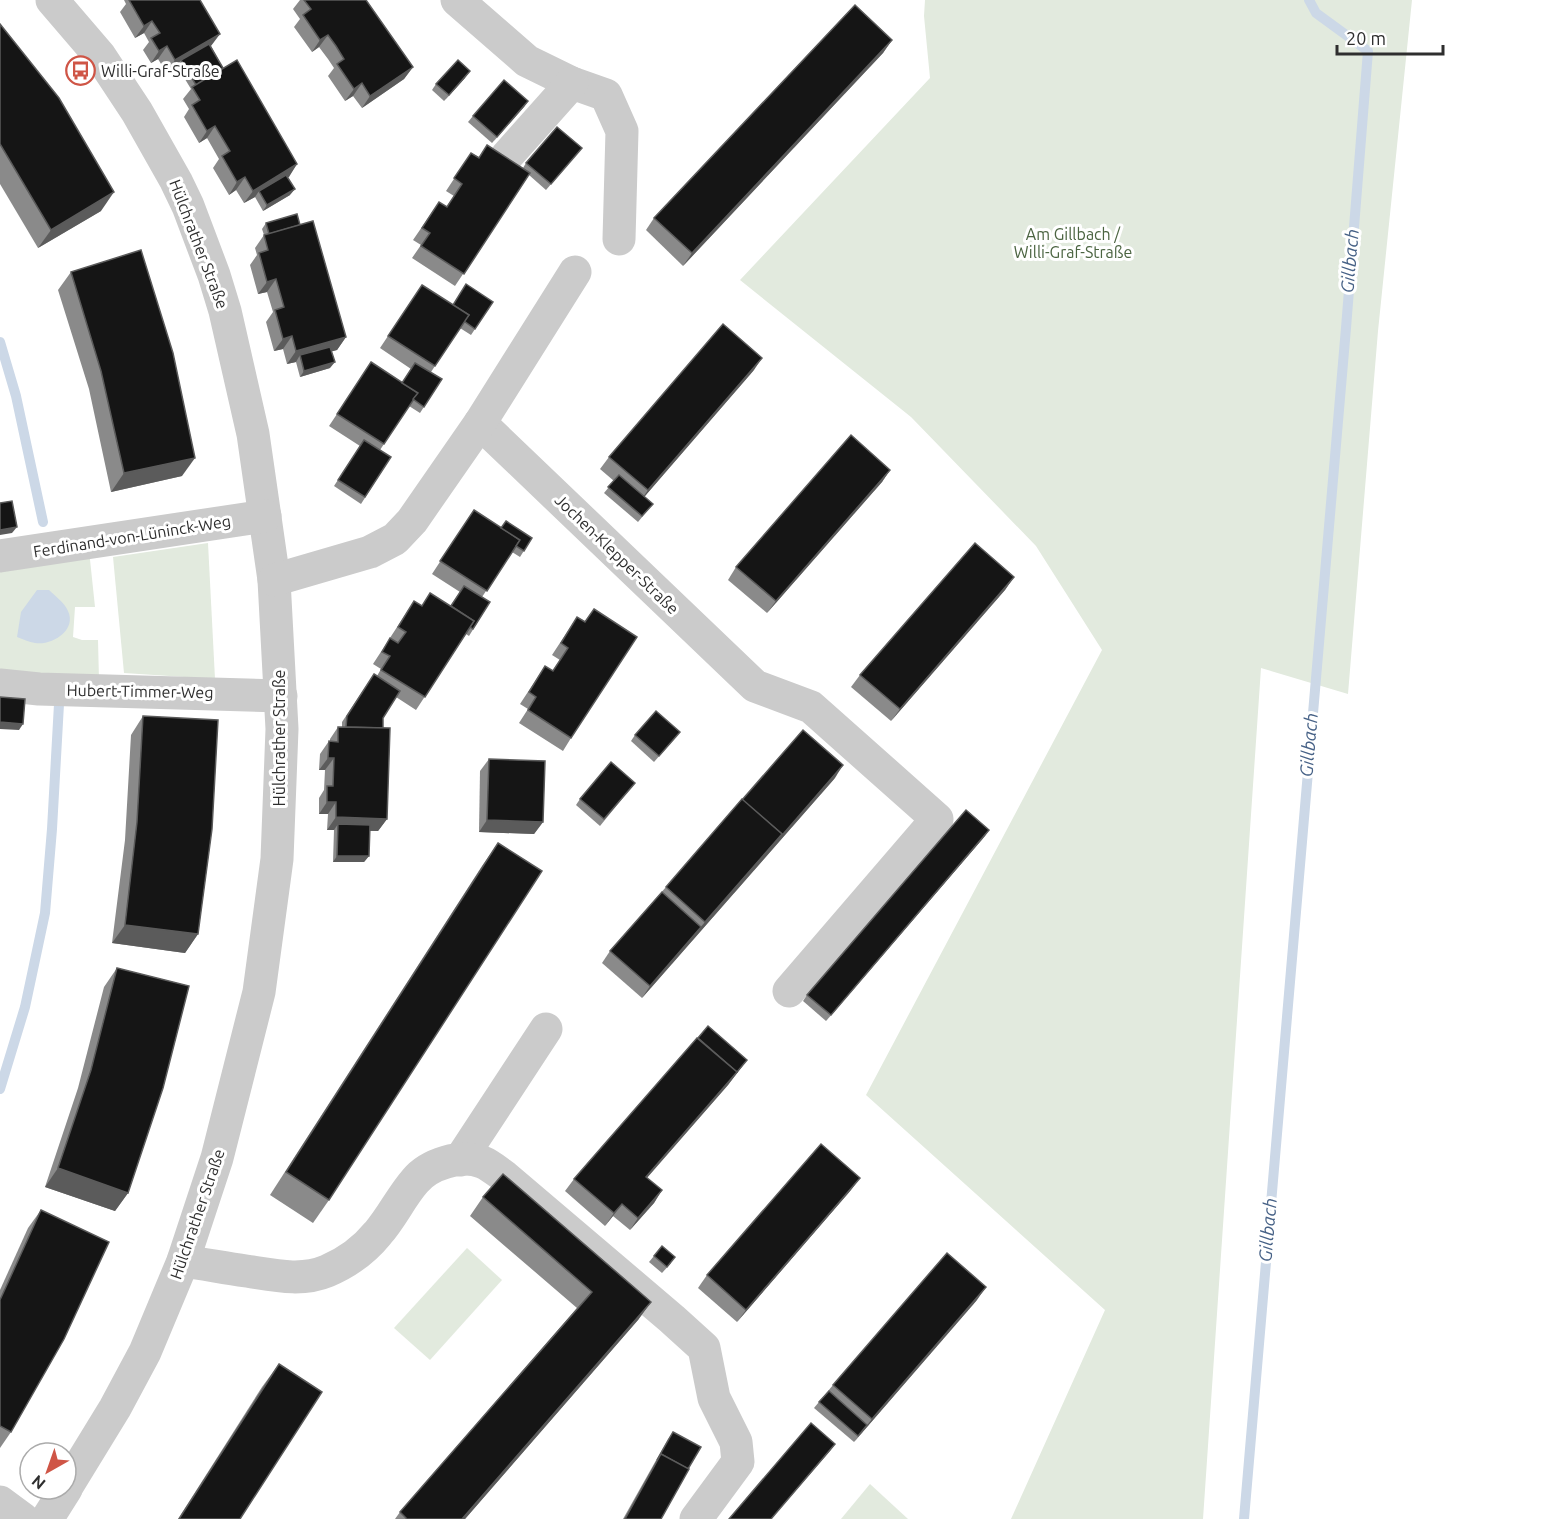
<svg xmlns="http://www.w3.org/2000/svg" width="1547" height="1519" viewBox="0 0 1547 1519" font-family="Ubuntu,sans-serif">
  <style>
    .green { fill: #e2eade }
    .water { fill: #ccd8e7 }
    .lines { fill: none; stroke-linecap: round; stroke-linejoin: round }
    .stream { stroke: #ccd8e7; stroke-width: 10 }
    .minor { stroke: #cbcbcb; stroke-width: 33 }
    .wall { fill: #8a8a8a }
    .shaded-wall { fill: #5b5b5b }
    .building { fill: #151515; stroke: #5b5b5b; stroke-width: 1.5 }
    .labels { text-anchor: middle; stroke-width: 6; stroke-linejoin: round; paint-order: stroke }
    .poi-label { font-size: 16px; fill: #2e2e2e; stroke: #fff; text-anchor: start }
    .park-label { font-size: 16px; fill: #4b6441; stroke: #fff }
    .street-label { font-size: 16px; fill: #2e2e2e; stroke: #fff }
    .water-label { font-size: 18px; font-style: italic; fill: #466186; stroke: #fff }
  </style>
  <rect width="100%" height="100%" fill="#fff"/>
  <g class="green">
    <path d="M925,0H1412L1378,331L1348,694L1261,668L1203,1519H1011L1105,1310L866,1095L1102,650L1036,546L911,417L740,280L930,78L924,16Z"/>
    <path d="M208,543L215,679L124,673L113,557Z"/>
    <path d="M89,550L95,607H75L73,637L82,640H98L99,680L0,671V569Z"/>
    <path d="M467,1248L502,1280L430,1360L394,1328Z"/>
    <path d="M870,1484L908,1519H841Z"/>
  </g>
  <path class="water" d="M37,590H49C55,596 64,602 68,611C77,630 52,646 35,643C29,642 23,639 17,637L21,612Z"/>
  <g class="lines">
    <g class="stream">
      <path d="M0,342L16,396L43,522"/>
      <path d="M0,1089L25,1007L45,913L52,829L59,704"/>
      <path d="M1244,1519L1346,328L1368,51L1316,13L1309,0"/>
    </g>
    <g class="minor">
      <path d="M52,0L100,56L137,112L176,181L188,206L214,275L225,311L253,434L274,580L282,729L277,859L259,992L217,1158L183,1261L145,1352L115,1408L66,1488"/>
      <path d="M457,0L527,61L572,83L606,95L622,131L619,239"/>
      <path d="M507,156L572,83"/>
      <path d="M480,423L755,686L811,707L937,819L789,991"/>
      <path d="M0,556L265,516"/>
      <path d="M274,580L370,552L395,539L412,521L480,423L575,272"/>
      <path d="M0,685L39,689L281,696"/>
      <path d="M460,1160L546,1029"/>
      <path d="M183,1261C204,1264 225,1268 246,1271C273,1275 301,1282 327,1271C346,1263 365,1249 378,1233C392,1217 401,1197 415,1181C429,1164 461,1154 482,1162C490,1165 498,1172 505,1177L672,1319L704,1348L714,1398L736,1442L738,1462L696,1519"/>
      <path d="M0,1502L23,1519"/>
      <path d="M47,1519L66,1489"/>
    </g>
  </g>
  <g class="wall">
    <path d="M124,0H200L211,46L223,68L297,164L288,177L290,195L263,211L255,197L244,203L236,190L229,195L213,168L219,159L207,138L199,143L184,117L189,109L183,99L191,89L177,66L166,72L158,59L151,63L143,50L149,42L144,33L135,38L120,12L126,4Z"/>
    <path d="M300,0H366L413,67L404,79L362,108L353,96L345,101L328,76L334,68L328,59L319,47L312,52L294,27L300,19L293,9Z"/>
    <path d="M0,24L101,211L38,248L0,184Z"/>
    <path d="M892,40L883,53L683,266L646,230L654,218Z"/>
    <path d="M465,78L444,101L432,90L436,84Z"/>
    <path d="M528,101L492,143L468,122L473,116Z"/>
    <path d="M487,145L523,168L526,163L582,148L546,190L529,175L455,286L412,258L421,245L413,240L439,202L446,207L454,196L446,191L471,153L479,157Z"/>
    <path d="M266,223L300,225L346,337L337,350L332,351L330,368L300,377L296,362L287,364L283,349L274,351L266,322L273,312L267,292L258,294L250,265L257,255L255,248L264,235L262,229Z"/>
    <path d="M71,272L182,476L111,492L89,389L58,290Z"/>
    <path d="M414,297L453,305L493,302L471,335L460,328L431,372L442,379L420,413L409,406L380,450L391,457L361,504L334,486L360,446L329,426L363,375L402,382L411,369L380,348Z"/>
    <path d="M754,370L644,497L648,510L638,522L604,493L614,481L600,469L609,457Z"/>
    <path d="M890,470L882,482L767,613L728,580L736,567Z"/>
    <path d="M474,510L501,528L532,538L520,557L512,552L482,597L490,602L469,636L466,634L416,710L396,697L383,718V728L387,819L378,831H369V856L364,862H333L334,830H327L328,814H319V798L324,790L325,770H319L320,754L329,741H330V739L338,727H342V722L374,674L377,676L381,669L373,664L414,601L422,606L430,593L450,606L460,592L432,574Z"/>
    <path d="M1014,577L1005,590L891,721L851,687L860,675Z"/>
    <path d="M594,609L571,738L563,751L519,723L528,709L520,704L545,666L552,671L560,660L552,655L577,617L585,621Z"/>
    <path d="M143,716L198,934L185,953L112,943L125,840L131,735Z"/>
    <path d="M635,735L675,738L654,762L631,741Z"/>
    <path d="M489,759L543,822L534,834L479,832L480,771Z"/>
    <path d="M835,778L642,998L602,963L610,951L666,887Z"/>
    <path d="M635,783L600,826L576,805L580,799Z"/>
    <path d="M985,836L826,1021L803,1001L807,995Z"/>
    <path d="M498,843L329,1200L313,1223L270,1195L482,866Z"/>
    <path d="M117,968L128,1193L115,1211L45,1187L78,1088L104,987Z"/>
    <path d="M747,1060L728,1085L647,1178L662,1190L654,1203L630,1230L613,1216L605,1226L565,1191L574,1179Z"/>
    <path d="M851,1190L737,1322L698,1288L707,1275Z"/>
    <path d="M483,1197L651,1302L638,1320L465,1519H395L400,1512L577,1308L470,1216Z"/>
    <path d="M41,1210L11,1432L0,1448V1290L28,1228Z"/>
    <path d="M654,1256L671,1263L662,1273L649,1262Z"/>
    <path d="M977,1300L854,1442L814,1408L833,1385Z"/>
    <path d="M279,1364L240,1519H178L262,1387Z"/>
    <path d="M673,1432L661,1519H623L668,1439Z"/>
  </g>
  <g class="shaded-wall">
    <path d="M152,21L144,33L135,38L144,26Z"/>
    <path d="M220,34L211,46L183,63L181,60L177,66L166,72L175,60Z"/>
    <path d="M328,35L319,47L312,52L320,40Z"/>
    <path d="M892,40L883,53L683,266L692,253Z"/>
    <path d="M167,46L158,59L151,63L159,51Z"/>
    <path d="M413,67L404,79L362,108L370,96Z"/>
    <path d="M470,71L465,78L444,101L449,95Z"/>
    <path d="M362,83L353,96L345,101L354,89Z"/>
    <path d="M528,101L524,107L492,143L497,137Z"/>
    <path d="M215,126L207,138L199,143L207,131Z"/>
    <path d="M297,164L289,177L260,193L259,191L255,197L244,203L253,191Z"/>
    <path d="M245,177L236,190L229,195L237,182Z"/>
    <path d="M295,189L290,195L263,211L267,205Z"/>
    <path d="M114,192L101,211L38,248L51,230Z"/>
    <path d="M276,279L267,292L258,294L267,282Z"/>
    <path d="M292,336L283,349L274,351L283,339Z"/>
    <path d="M346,337L337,350L301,360L300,355L296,362L287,364L296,351Z"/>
    <path d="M762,358L754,370L639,503L648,490Z"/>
    <path d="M335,362L330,368L300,377L304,371Z"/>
    <path d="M195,458L182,476L111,492L124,473Z"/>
    <path d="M890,470L882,482L767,613L776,601Z"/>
    <path d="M17,527L12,533L0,535V530Z"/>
    <path d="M1014,577L1005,590L891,721L900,709Z"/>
    <path d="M0,722L23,724L19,730L0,729Z"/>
    <path d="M328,758H334L325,770H319Z"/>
    <path d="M843,765L835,778L642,998L650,986L705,922Z"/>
    <path d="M327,802H336L328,814H319Z"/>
    <path d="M336,817L387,819L378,831L338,830V824L334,830H327Z"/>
    <path d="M487,820L543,822L534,834L479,832Z"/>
    <path d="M989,830L985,836L826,1021L831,1015Z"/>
    <path d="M337,856H369L364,862H333Z"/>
    <path d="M125,925L198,934L185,953L112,943Z"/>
    <path d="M747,1060L728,1085L637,1189L646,1177Z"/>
    <path d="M58,1168L128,1193L115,1211L45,1187Z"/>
    <path d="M860,1178L851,1190L737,1322L746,1310Z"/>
    <path d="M662,1190L654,1203L630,1230L638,1218Z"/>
    <path d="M622,1204L613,1216L605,1226L614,1213Z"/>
    <path d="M986,1287L977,1300L854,1442L872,1419Z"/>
    <path d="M651,1302L638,1320L465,1519H462Z"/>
    <path d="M835,1444L830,1451L771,1519Z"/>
  </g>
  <g class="building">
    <path d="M129,0H200L220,34L175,60L167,46L159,51L151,38L160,33L152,21L144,26Z"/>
    <path d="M304,0H366L413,67L370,96L362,83L354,89L337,64L344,59L336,46L328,35L320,40L303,15L311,9Z"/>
    <path d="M855,5L892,40L692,253L654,218Z"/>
    <path d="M0,24L59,98L114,192L51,230L0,144Z"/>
    <path d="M209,44L223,68L196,85L181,60Z"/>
    <path d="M237,60L297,164L253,191L245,177L237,182L222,156L230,151L215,126L207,131L192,105L200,100L192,87Z"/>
    <path d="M458,60L470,71L449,95L436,84Z"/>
    <path d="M504,80L528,101L497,137L473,116Z"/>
    <path d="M557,127L582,148L551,184L526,163Z"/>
    <path d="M487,145L530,173L464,274L421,246L430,233L422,228L439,202L447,207L462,184L454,178L471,153L479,158Z"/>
    <path d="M286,175L295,189L267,205L259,191Z"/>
    <path d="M297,214L300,225L269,234L266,223Z"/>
    <path d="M313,221L346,337L296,351L292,336L283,339L275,310L284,307L276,279L267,282L259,253L268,250L264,235Z"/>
    <path d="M141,250L173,353L195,458L124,473L101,371L71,272Z"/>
    <path d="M466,284L493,302L475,329L464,321L469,315L453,305Z"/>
    <path d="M422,285L469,315L435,366L388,336Z"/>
    <path d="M723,324L762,358L648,490L609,457Z"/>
    <path d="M330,347L335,362L304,371L300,355Z"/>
    <path d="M371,362L418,393L384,444L337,414Z"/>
    <path d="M415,363L442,379L424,407L413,399L418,393L402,383Z"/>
    <path d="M851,435L890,470L776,601L736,567Z"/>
    <path d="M364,440L391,457L365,497L338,480Z"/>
    <path d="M619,475L653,504L642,516L608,487Z"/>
    <path d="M12,501L17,527L0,530V503Z"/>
    <path d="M474,510L520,540L487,591L440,561Z"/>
    <path d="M506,521L532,538L524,551L516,546L520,540L501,528Z"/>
    <path d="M975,543L1014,577L900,709L860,675Z"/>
    <path d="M464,586L490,602L473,629L470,627L474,621L451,606Z"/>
    <path d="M430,593L474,621L425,697L381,670L390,656L382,652L390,638L398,643L406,632L398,627L414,601L422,606Z"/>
    <path d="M594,609L637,637L571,738L528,710L536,697L529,692L545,666L553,671L568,648L561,643L577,617L585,622Z"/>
    <path d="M374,674L400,691L383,718V728L346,727L347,716Z"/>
    <path d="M0,697L25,699L23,724L0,722Z"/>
    <path d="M656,711L680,732L659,756L635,735Z"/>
    <path d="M143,716L218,720L212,829L198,934L125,925L137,822Z"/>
    <path d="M338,727L390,728L387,819L336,817V802H327V786H333L334,758H328L329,741L338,742Z"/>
    <path d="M803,730L843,765L778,840L782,834L742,800Z"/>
    <path d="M489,759L545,761L543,822L487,820Z"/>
    <path d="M611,762L635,783L604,819L580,799Z"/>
    <path d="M742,799L782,834L705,922L666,887Z"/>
    <path d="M966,810L989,830L831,1015L807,995Z"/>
    <path d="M338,824L370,825L369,856H337Z"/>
    <path d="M498,843L542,871L329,1200L286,1172Z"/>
    <path d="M662,892L701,927L650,986L610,951Z"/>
    <path d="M117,968L189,986L163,1088L128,1193L58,1168L91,1070Z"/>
    <path d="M708,1026L747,1060L737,1072L698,1038Z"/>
    <path d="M697,1038L737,1072L646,1177L662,1190L638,1218L622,1204L614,1213L574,1179Z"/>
    <path d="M821,1144L860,1178L746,1310L707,1275Z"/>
    <path d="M503,1174L651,1302L462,1519H407L400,1512L592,1292L483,1197Z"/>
    <path d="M41,1210L109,1242L64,1339L11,1432L0,1426V1300Z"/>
    <path d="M662,1246L675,1257L667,1267L654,1256Z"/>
    <path d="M947,1253L986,1287L872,1419L833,1385Z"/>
    <path d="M279,1364L322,1392L240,1519H179Z"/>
    <path d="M829,1391L867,1425L858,1436L819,1402Z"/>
    <path d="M811,1423L835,1444L771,1519H729Z"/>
    <path d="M673,1432L701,1447L688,1469L661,1454L657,1460Z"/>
    <path d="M661,1454L689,1469L661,1519H625Z"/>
  </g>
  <defs>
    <symbol id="bus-ring" viewBox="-11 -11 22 22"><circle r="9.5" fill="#fff" stroke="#cf5546" stroke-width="1.5"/><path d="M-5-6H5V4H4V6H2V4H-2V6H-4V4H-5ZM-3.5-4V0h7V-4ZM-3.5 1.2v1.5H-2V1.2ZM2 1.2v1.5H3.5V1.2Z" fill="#cf5546"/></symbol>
  </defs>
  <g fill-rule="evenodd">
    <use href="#bus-ring" x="64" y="54" width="33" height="33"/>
  </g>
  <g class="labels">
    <g class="poi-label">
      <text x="101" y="77">Willi-Graf-Straße</text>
    </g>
    <g class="park-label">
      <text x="1073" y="240">Am Gillbach /<tspan x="1073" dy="18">Willi-Graf-Straße</tspan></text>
    </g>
    <g class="street-label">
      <text transform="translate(199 244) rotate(69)" y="6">Hülchrather Straße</text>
      <text transform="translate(132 536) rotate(-9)" y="6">Ferdinand-von-Lüninck-Weg</text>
      <text transform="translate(617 554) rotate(44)" y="6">Jochen-Klepper-Straße</text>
      <text transform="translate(140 691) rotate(1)" y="6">Hubert-Timmer-Weg</text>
      <text transform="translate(279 738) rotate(-90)" y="6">Hülchrather Straße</text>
      <text transform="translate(197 1214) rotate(-71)" y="6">Hülchrather Straße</text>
    </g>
    <g class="water-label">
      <text transform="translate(1350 261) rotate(-85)" y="6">Gillbach</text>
      <text transform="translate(1309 745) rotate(-85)" y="6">Gillbach</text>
      <text transform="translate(1268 1230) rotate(-85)" y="6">Gillbach</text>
    </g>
  </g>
  <g transform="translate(48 1471) rotate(220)"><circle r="28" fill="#ffffff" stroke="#ababab" stroke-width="1.5"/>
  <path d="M0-4.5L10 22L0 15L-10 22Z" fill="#cf5546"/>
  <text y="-9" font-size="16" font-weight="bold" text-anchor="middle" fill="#2e2e2e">N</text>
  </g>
  <path d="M1337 45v9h106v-9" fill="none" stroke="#2e2e2e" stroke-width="3"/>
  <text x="1346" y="45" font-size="18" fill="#2e2e2e" stroke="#ffffff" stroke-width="4.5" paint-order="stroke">20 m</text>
</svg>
